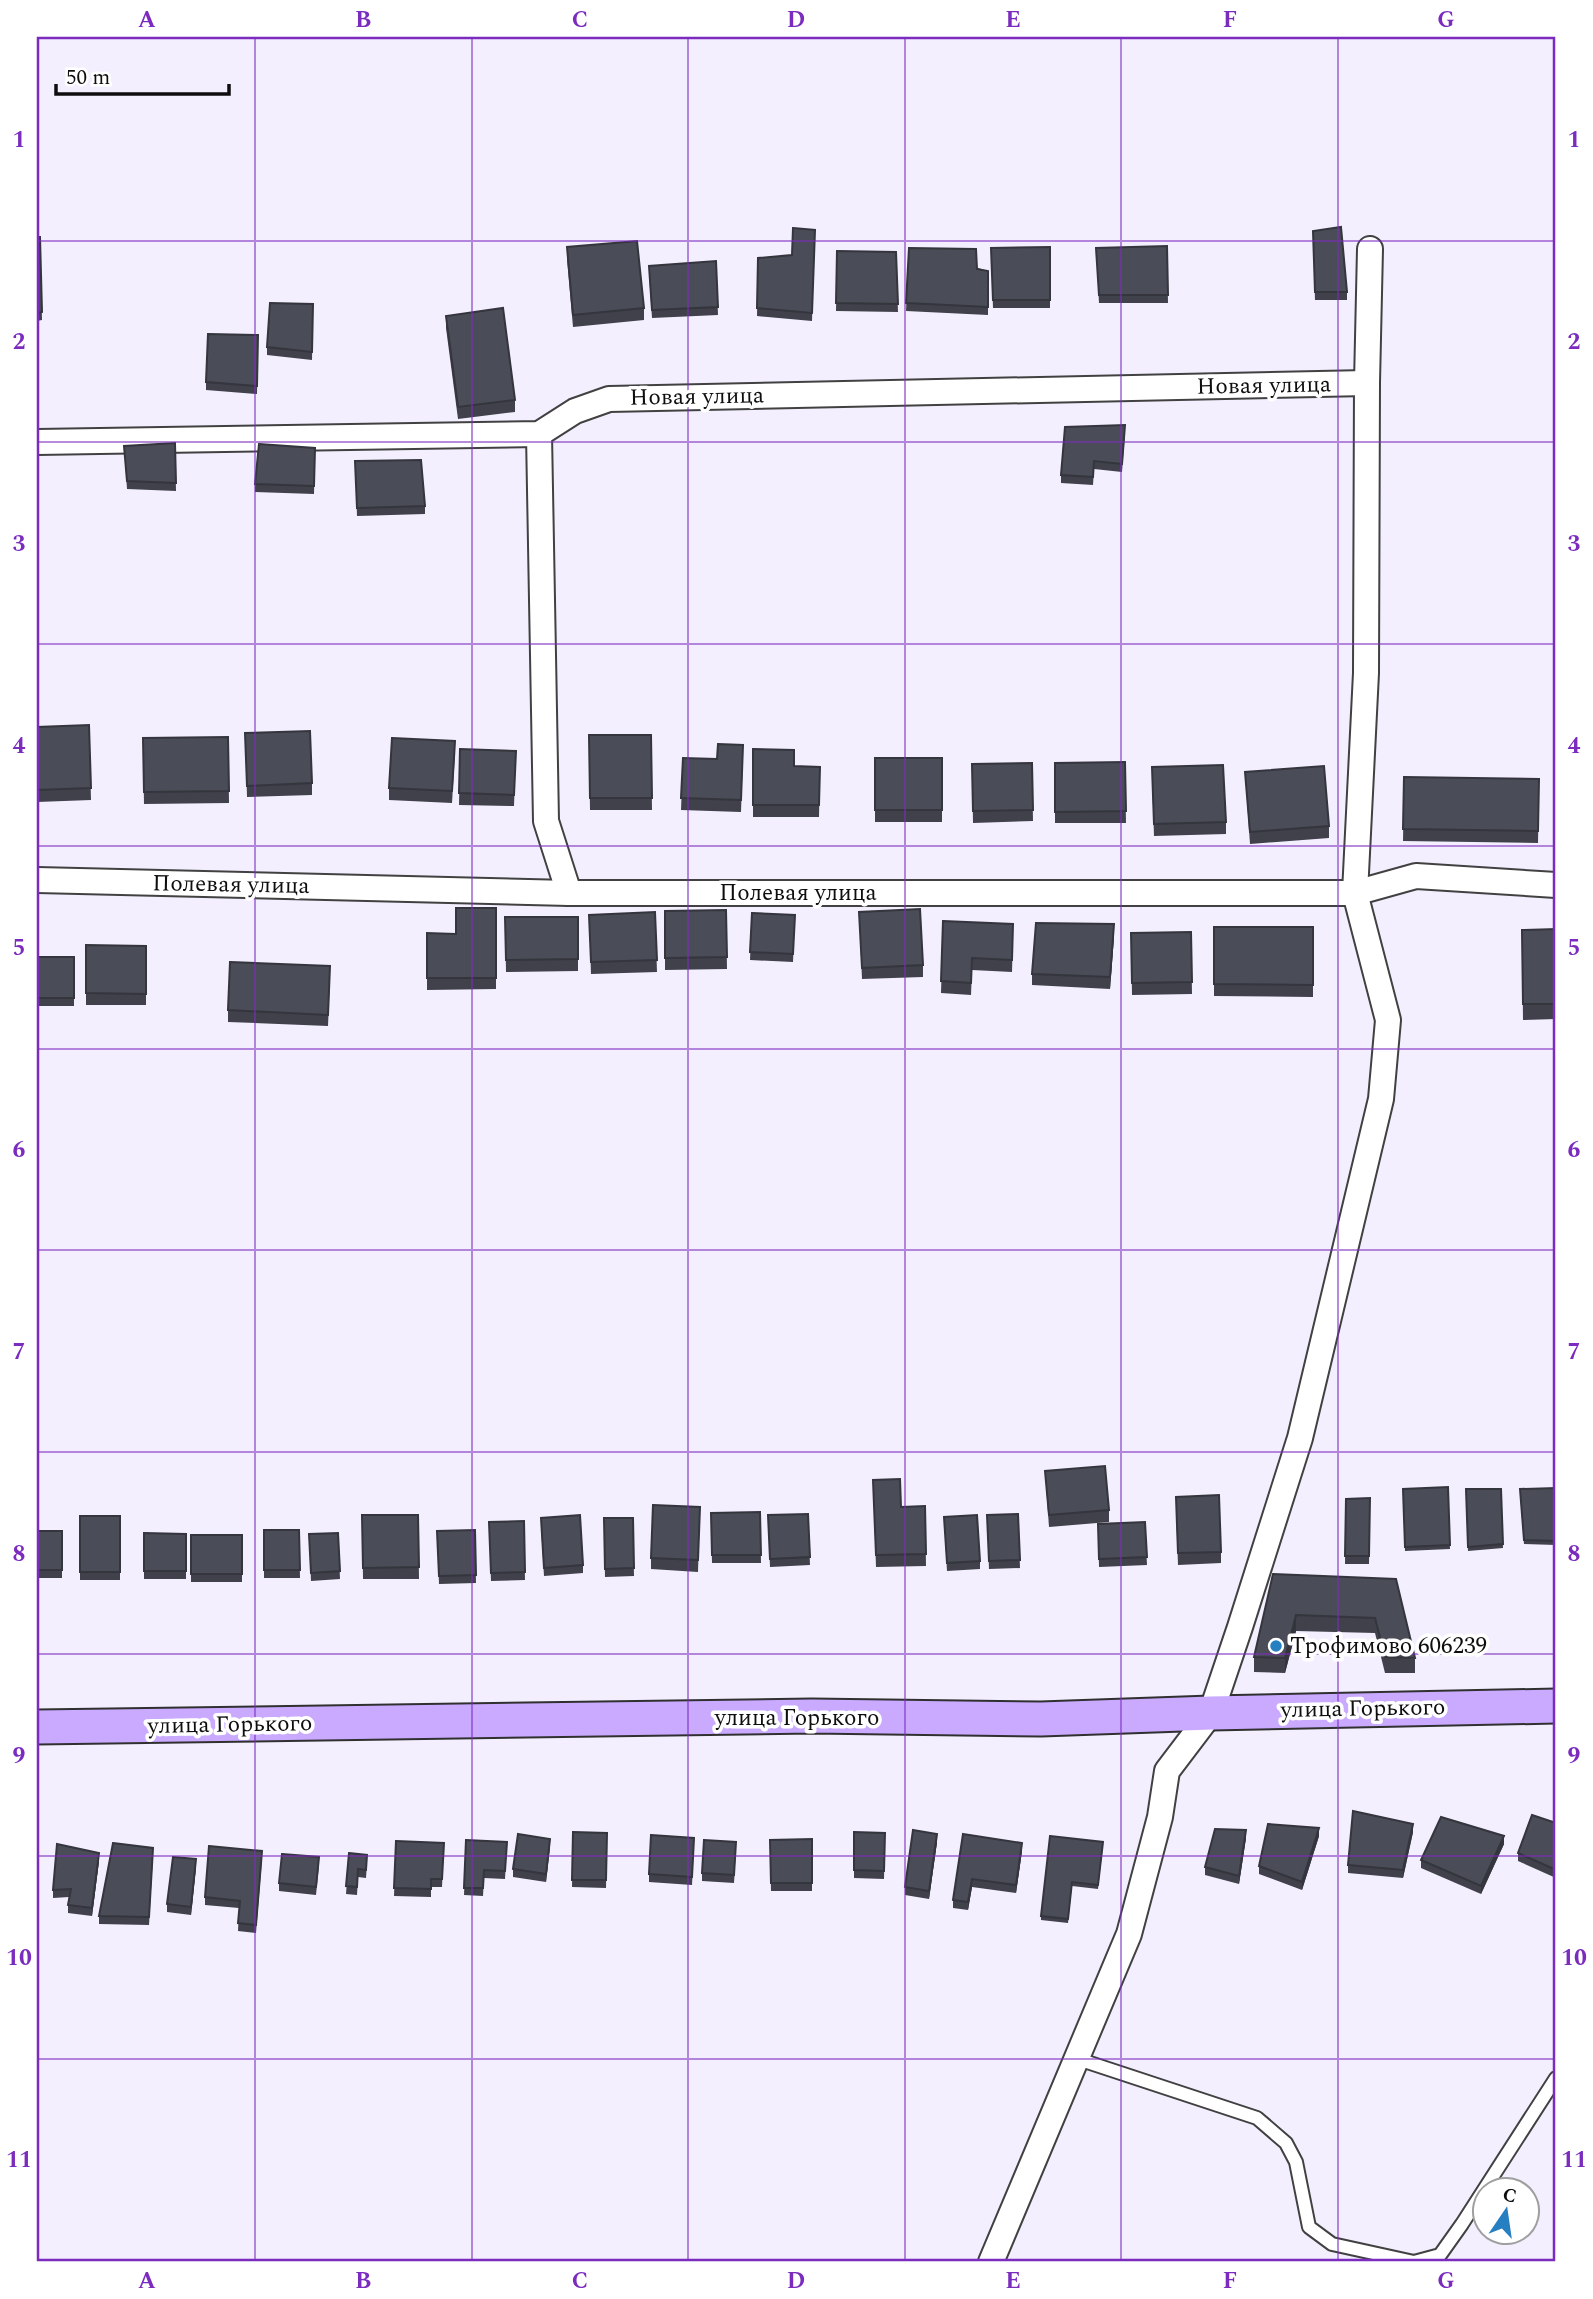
<svg xmlns="http://www.w3.org/2000/svg" width="1593" height="2299" viewBox="0 0 1593 2299" font-family="Spectral,serif">
	<style>
		.lines { fill: none; stroke-linecap: round; stroke-linejoin: round }
		.lane-casing { stroke: #414141; stroke-width: 16 }
		.street-casing { stroke: #414141; stroke-width: 28 }
		.secondary-casing { stroke: #303030; stroke-width: 37 }
		.lane { stroke: #fff; stroke-width: 12 }
		.street { stroke: #fff; stroke-width: 24 }
		.secondary { stroke: #c9aaff; stroke-width: 33 }
		.wall { fill: #40414b }
		.shaded-wall { fill: #34353d }
		.building { fill: #4a4c57; stroke: #34353d; stroke-width: 2 }
		.grid { fill: none; stroke: #7b2cbf; stroke-width: 2; stroke-opacity: 0.55 }
		.poi-dot { fill: #257fc0; stroke: #fff; stroke-width: 2.5 }
		.labels { text-anchor: middle; dominant-baseline: central; stroke-width: 7; stroke-linejoin: round; paint-order: stroke }
		.street-label { font-size: 23px; fill: #0e0e0e; stroke: #fff }
		.poi-label { font-size: 23px; fill: #0e0e0e; stroke: #fff; text-anchor: start }
		.neatline { fill: none; stroke: #7b2cbf; stroke-width: 2.5 }
		.grid-label { font-size: 23px; text-anchor: middle; font-weight: bold; fill: #7b2cbf }
	</style>
	<rect width="100%" height="100%" fill="#f4efff"/>
	<g class="lines">
		<g class="lane-casing">
			<polyline id="lane" points="1078,2059 1257,2118 1286,2143 1296,2162 1309,2227 1332,2244 1414,2262 1440,2255 1462,2224 1556,2078"/>
		</g>
		<g class="street-casing">
			<g id="street">
				<polyline points="539,434 546,821 569,893"/>
				<polyline points="37,442 539,434 575,411 609,399 1367,383"/>
				<polyline points="37,880 569,893 1355,893 1416,876 1556,885"/>
				<polyline points="991,2262 1129,1934 1160,1817 1167,1771 1211,1713 1240,1627 1300,1438 1381,1099 1388,1020 1355,893 1366,673 1367,383 1370,249"/>
			</g>
		</g>
		<g class="secondary-casing">
			<polyline id="secondary" points="37,1727 812,1716 1041,1719 1211,1713 1556,1706"/>
		</g>
		<use href="#lane" class="lane"/>
		<use href="#street" class="street"/>
		<use href="#secondary" class="secondary"/>
	</g>
	<g class="wall">
		<polygon points="815,230 812,321 757,316 758,258 792,255"/>
		<polygon points="1313,231 1347,292 1347,300 1315,300"/>
		<polygon points="37,237 40,237 42,320 37,321"/>
		<polygon points="1167,246 1168,303 1099,303 1096,248"/>
		<polygon points="567,247 644,308 644,320 573,327 567,259"/>
		<polygon points="1050,247 1050,308 993,308 991,248"/>
		<polygon points="909,248 988,271 988,315 906,311"/>
		<polygon points="837,251 896,252 898,312 836,311"/>
		<polygon points="716,261 718,315 652,318 649,274"/>
		<polygon points="313,304 312,360 267,355 267,347"/>
		<polygon points="446,316 515,400 515,412 458,419 446,328"/>
		<polygon points="258,335 257,394 206,390 206,382"/>
		<polygon points="1125,433 1122,472 1094,469 1093,485 1061,483 1061,475"/>
		<polygon points="175,443 176,491 127,489 124,446"/>
		<polygon points="315,448 314,494 255,492 255,484"/>
		<polygon points="355,461 425,506 425,514 357,516"/>
		<polygon points="89,725 91,800 37,802 37,727"/>
		<polygon points="245,733 312,783 312,795 247,797"/>
		<polygon points="589,735 651,735 652,810 590,810"/>
		<polygon points="228,737 229,803 144,804 143,738"/>
		<polygon points="460,749 516,751 514,806 459,805"/>
		<polygon points="753,749 794,766 820,767 819,817 753,817"/>
		<polygon points="455,753 452,803 389,800 389,788"/>
		<polygon points="743,757 741,812 681,810 683,758 717,759"/>
		<rect x="875" y="758" width="67" height="64"/>
		<polygon points="1125,762 1126,823 1055,823 1055,763"/>
		<polygon points="1032,763 1033,821 973,823 972,764"/>
		<polygon points="1245,772 1329,826 1329,838 1250,844"/>
		<polygon points="1404,777 1539,779 1538,843 1403,841"/>
		<polygon points="1152,779 1226,822 1226,834 1154,836"/>
		<polygon points="496,908 496,989 427,990 427,933 456,934"/>
		<polygon points="726,910 727,969 665,970 665,911"/>
		<polygon points="655,912 657,972 591,974 589,915"/>
		<polygon points="859,912 923,965 923,977 862,979"/>
		<polygon points="752,913 795,915 793,962 750,960"/>
		<polygon points="505,917 578,917 578,971 506,972"/>
		<polygon points="943,921 1013,936 1012,972 972,970 971,995 941,993"/>
		<polygon points="1214,927 1313,927 1313,997 1214,996"/>
		<polygon points="1556,929 1556,1019 1523,1020 1522,930"/>
		<polygon points="1191,932 1192,994 1132,995 1131,933"/>
		<polygon points="1114,936 1110,989 1032,985 1032,974"/>
		<polygon points="86,945 146,946 146,1005 86,1005"/>
		<rect x="37" y="957" width="37" height="49"/>
		<polygon points="330,978 328,1026 228,1022 228,1010"/>
		<polygon points="1045,1471 1109,1510 1109,1522 1049,1527"/>
		<polygon points="873,1480 901,1507 925,1506 926,1566 876,1567"/>
		<polygon points="1448,1487 1450,1549 1405,1551 1403,1489"/>
		<polygon points="1556,1488 1556,1545 1524,1544 1520,1493"/>
		<polygon points="1466,1489 1501,1489 1503,1548 1468,1551"/>
		<polygon points="1370,1498 1369,1564 1345,1564 1346,1499"/>
		<polygon points="700,1507 698,1572 651,1569 651,1558"/>
		<polygon points="1176,1509 1221,1552 1221,1563 1178,1565"/>
		<polygon points="760,1512 761,1563 712,1563 711,1513"/>
		<polygon points="808,1514 810,1565 770,1567 768,1515"/>
		<polygon points="1018,1514 1020,1568 989,1569 987,1515"/>
		<polygon points="362,1515 418,1515 419,1579 363,1579"/>
		<rect x="80" y="1516" width="40" height="64"/>
		<polygon points="944,1517 980,1561 980,1569 947,1571"/>
		<polygon points="604,1518 633,1518 634,1576 605,1577"/>
		<polygon points="524,1521 525,1580 491,1581 489,1522"/>
		<polygon points="1145,1522 1147,1565 1099,1567 1098,1524"/>
		<polygon points="541,1526 583,1565 583,1573 544,1576"/>
		<polygon points="264,1530 299,1530 300,1578 264,1578"/>
		<polygon points="475,1530 476,1583 439,1584 437,1531"/>
		<rect x="37" y="1531" width="25" height="47"/>
		<polygon points="144,1533 186,1534 186,1579 144,1579"/>
		<polygon points="338,1533 340,1579 311,1581 309,1534"/>
		<rect x="191" y="1535" width="51" height="47"/>
		<polygon points="1273,1574 1396,1579 1415,1658 1415,1673 1385,1673 1375,1633 1296,1631 1285,1673 1254,1672 1254,1657"/>
		<polygon points="1556,1823 1556,1878 1518,1861 1518,1853"/>
		<polygon points="573,1832 607,1833 606,1888 572,1887"/>
		<polygon points="854,1832 885,1833 884,1879 854,1878"/>
		<polygon points="1413,1832 1403,1878 1348,1873 1348,1865"/>
		<polygon points="963,1834 1022,1851 1016,1893 972,1887 968,1910 953,1908 953,1900"/>
		<polygon points="1319,1836 1302,1890 1259,1874 1259,1866"/>
		<polygon points="1246,1838 1239,1884 1205,1875 1205,1867"/>
		<polygon points="812,1839 812,1891 771,1891 770,1840"/>
		<polygon points="466,1840 507,1842 505,1879 484,1878 483,1896 464,1895"/>
		<polygon points="396,1841 444,1843 442,1887 431,1887 431,1897 394,1896"/>
		<polygon points="937,1842 929,1899 905,1895 905,1887"/>
		<polygon points="1504,1844 1481,1894 1421,1868 1421,1860"/>
		<polygon points="550,1846 546,1882 513,1877 513,1869"/>
		<polygon points="694,1846 692,1885 649,1882 649,1874"/>
		<polygon points="1103,1846 1098,1889 1072,1886 1068,1923 1041,1920 1041,1916"/>
		<polygon points="736,1850 734,1883 702,1881 702,1873"/>
		<polygon points="349,1853 367,1863 366,1878 358,1877 357,1895 346,1894"/>
		<polygon points="153,1856 149,1925 99,1924 99,1916"/>
		<polygon points="262,1859 256,1933 238,1931 239,1908 205,1905 205,1897"/>
		<polygon points="99,1861 92,1916 68,1913 68,1905 69,1897 53,1898 53,1890"/>
		<polygon points="319,1865 316,1895 279,1891 279,1883"/>
		<polygon points="196,1867 191,1915 167,1912 167,1904"/>
	</g>
	<g class="shaded-wall">
		<polygon points="1114,924 1114,936 1110,989 1110,977"/>
		<polygon points="1296,1615 1296,1631 1285,1673 1285,1658"/>
		<polygon points="1413,1824 1413,1832 1403,1878 1403,1870"/>
		<polygon points="1319,1828 1319,1836 1302,1890 1302,1882"/>
		<polygon points="1246,1830 1246,1838 1239,1884 1239,1876"/>
		<polygon points="937,1834 937,1842 929,1899 929,1891"/>
		<polygon points="1504,1836 1504,1844 1481,1894 1481,1886"/>
		<polygon points="550,1839 550,1846 546,1882 546,1874"/>
		<polygon points="1022,1843 1022,1851 1016,1893 1016,1885"/>
		<polygon points="99,1853 99,1861 92,1916 92,1908"/>
		<polygon points="196,1859 196,1867 191,1915 191,1907"/>
		<polygon points="972,1879 972,1887 968,1910 968,1902"/>
	</g>
	<g class="building">
		<polygon points="1341,227 1347,292 1315,292 1313,231"/>
		<polygon points="793,228 815,230 812,313 757,308 758,258 792,255"/>
		<polygon points="37,237 40,237 42,312 37,313"/>
		<polygon points="637,241 644,308 573,315 567,247"/>
		<polygon points="1167,246 1168,295 1099,295 1096,248"/>
		<polygon points="1050,247 1050,300 993,300 991,248"/>
		<polygon points="909,248 976,249 977,269 988,271 988,307 906,303"/>
		<polygon points="837,251 896,252 898,304 836,303"/>
		<polygon points="716,261 718,307 652,310 649,266"/>
		<polygon points="270,303 313,304 312,352 267,347"/>
		<polygon points="503,308 515,400 458,407 446,316"/>
		<polygon points="208,334 258,335 257,386 206,382"/>
		<polygon points="1125,425 1122,464 1094,461 1093,477 1061,475 1065,427"/>
		<polygon points="175,443 176,483 127,481 124,446"/>
		<polygon points="259,444 315,448 314,486 255,484"/>
		<polygon points="421,460 425,506 357,508 355,461"/>
		<polygon points="89,725 91,788 37,790 37,727"/>
		<polygon points="310,731 312,783 247,786 245,733"/>
		<polygon points="589,735 651,735 652,798 590,798"/>
		<polygon points="228,737 229,791 144,792 143,738"/>
		<polygon points="392,738 455,741 452,791 389,788"/>
		<polygon points="718,744 743,745 741,800 681,798 683,758 717,759"/>
		<polygon points="460,749 516,751 514,795 459,793"/>
		<polygon points="753,749 794,750 794,766 820,767 819,805 753,805"/>
		<rect x="875" y="758" width="67" height="52"/>
		<polygon points="1125,762 1126,811 1055,812 1055,763"/>
		<polygon points="1032,763 1033,810 973,811 972,764"/>
		<polygon points="1223,765 1226,822 1154,824 1152,767"/>
		<polygon points="1324,766 1329,826 1250,832 1245,772"/>
		<polygon points="1404,777 1539,779 1538,831 1403,829"/>
		<polygon points="456,908 496,908 496,978 427,978 427,933 456,934"/>
		<polygon points="920,909 923,965 862,968 859,912"/>
		<polygon points="726,910 727,957 665,958 665,911"/>
		<polygon points="655,912 657,960 591,962 589,915"/>
		<polygon points="752,913 795,915 793,954 750,952"/>
		<polygon points="505,917 578,917 578,959 506,960"/>
		<polygon points="943,921 1013,924 1012,960 972,958 971,983 941,981"/>
		<polygon points="1036,923 1114,924 1110,977 1032,974"/>
		<polygon points="1214,927 1313,927 1313,985 1214,984"/>
		<polygon points="1556,929 1556,1004 1523,1004 1522,930"/>
		<polygon points="1191,932 1192,982 1132,983 1131,933"/>
		<polygon points="86,945 146,946 146,994 86,993"/>
		<rect x="37" y="957" width="37" height="41"/>
		<polygon points="230,962 330,966 328,1015 228,1010"/>
		<polygon points="1105,1466 1109,1510 1049,1515 1045,1471"/>
		<polygon points="900,1479 901,1507 925,1506 926,1554 876,1555 873,1480"/>
		<polygon points="1448,1487 1450,1545 1405,1547 1403,1489"/>
		<polygon points="1556,1488 1556,1541 1524,1540 1520,1489"/>
		<polygon points="1466,1489 1501,1489 1503,1544 1468,1547"/>
		<polygon points="1219,1495 1221,1552 1178,1553 1176,1497"/>
		<polygon points="1370,1498 1369,1556 1345,1556 1346,1499"/>
		<polygon points="653,1505 700,1507 698,1560 651,1558"/>
		<polygon points="760,1512 761,1555 712,1555 711,1513"/>
		<polygon points="808,1514 810,1557 770,1559 768,1515"/>
		<polygon points="1018,1514 1020,1560 989,1561 987,1515"/>
		<polygon points="362,1515 418,1515 419,1567 363,1568"/>
		<polygon points="580,1515 583,1565 544,1568 541,1518"/>
		<polygon points="977,1515 980,1561 947,1563 944,1517"/>
		<rect x="80" y="1516" width="40" height="56"/>
		<polygon points="604,1518 633,1518 634,1568 605,1569"/>
		<polygon points="524,1521 525,1572 491,1573 489,1522"/>
		<polygon points="1145,1522 1147,1557 1099,1559 1098,1524"/>
		<polygon points="264,1530 299,1530 300,1570 264,1570"/>
		<polygon points="475,1530 476,1575 439,1576 437,1531"/>
		<rect x="37" y="1531" width="25" height="39"/>
		<polygon points="144,1533 186,1534 186,1571 144,1571"/>
		<polygon points="338,1533 340,1571 311,1573 309,1534"/>
		<rect x="191" y="1535" width="51" height="39"/>
		<polygon points="1273,1574 1396,1579 1415,1658 1385,1657 1375,1618 1296,1615 1285,1658 1254,1657"/>
		<polygon points="1353,1811 1413,1824 1403,1870 1348,1865"/>
		<polygon points="1532,1815 1556,1823 1556,1870 1518,1853"/>
		<polygon points="1441,1817 1504,1836 1481,1886 1421,1860"/>
		<polygon points="1268,1824 1319,1828 1302,1882 1259,1866"/>
		<polygon points="1215,1829 1246,1830 1239,1876 1205,1867"/>
		<polygon points="913,1830 937,1834 929,1891 905,1887"/>
		<polygon points="573,1832 607,1833 606,1880 572,1880"/>
		<polygon points="854,1832 885,1833 884,1871 854,1870"/>
		<polygon points="518,1834 550,1839 546,1874 513,1869"/>
		<polygon points="963,1834 1022,1843 1016,1885 972,1879 968,1902 953,1900"/>
		<polygon points="651,1835 694,1838 692,1877 649,1874"/>
		<polygon points="1050,1836 1103,1842 1098,1885 1072,1882 1068,1919 1041,1916"/>
		<polygon points="812,1839 812,1883 771,1883 770,1840"/>
		<polygon points="466,1840 507,1842 505,1871 484,1870 483,1888 464,1888"/>
		<polygon points="704,1840 736,1842 734,1875 702,1873"/>
		<polygon points="396,1841 444,1843 442,1879 431,1879 431,1889 394,1888"/>
		<polygon points="113,1843 153,1848 149,1917 99,1916"/>
		<polygon points="57,1844 99,1853 92,1908 68,1905 71,1889 53,1890"/>
		<polygon points="209,1846 262,1851 256,1925 238,1923 240,1901 205,1897"/>
		<polygon points="349,1853 367,1855 366,1870 358,1869 357,1887 346,1886"/>
		<polygon points="282,1854 319,1857 316,1887 279,1883"/>
		<polygon points="173,1857 196,1859 191,1907 167,1904"/>
	</g>
	<path class="grid" d="M255,37V2262M472,37V2262M688,37V2262M905,37V2262M1121,37V2262M1338,37V2262M37,241H1556M37,442H1556M37,644H1556M37,846H1556M37,1049H1556M37,1250H1556M37,1452H1556M37,1654H1556M37,1856H1556M37,2059H1556"/>
	<circle class="poi-dot" cx="1276" cy="1646" r="7"/>
	<g class="labels">
		<g class="street-label">
			<text transform="translate(1264 386) rotate(-1)">Новая улица</text>
			<text transform="translate(697 397) rotate(-1)">Новая улица</text>
			<text transform="translate(231 885) rotate(1)">Полевая улица</text>
			<text x="798" y="893">Полевая улица</text>
			<text transform="translate(1363 1709) rotate(-1)">улица Горького</text>
			<text x="797" y="1718">улица Горького</text>
			<text transform="translate(230 1725) rotate(-1)">улица Горького</text>
		</g>
		<g class="poi-label">
			<text x="1290" y="1646">Трофимово 606239</text>
		</g>
	</g>
	<rect width="1593" height="2299" fill="none" stroke="#ffffff" stroke-width="77"/>
	<g transform="translate(1506 2211) rotate(13)"><circle r="33" fill="#ffffff" stroke="#9f9f9f" stroke-width="2"/>
	<path d="M0-5L12 26L0 18L-12 26Z" fill="#257fc0"/>
	<text y="-10" font-size="19" font-weight="bold" text-anchor="middle" fill="#0e0e0e">С</text>
	</g>
	<path d="M56 84v10h173v-10" fill="none" stroke="#0e0e0e" stroke-width="3.5"/>
	<text x="66" y="84" font-size="21" fill="#0e0e0e" stroke="#ffffff" stroke-width="5" paint-order="stroke">50 m</text>
	<rect x="38" y="38" width="1516" height="2222" class="neatline"/>
	<g class="grid-label">
		<text x="147" y="27">A</text>
		<text x="363" y="27">B</text>
		<text x="580" y="27">C</text>
		<text x="796" y="27">D</text>
		<text x="1013" y="27">E</text>
		<text x="1230" y="27">F</text>
		<text x="1446" y="27">G</text>
		<text x="19" y="147">1</text>
		<text x="1574" y="147">1</text>
		<text x="19" y="349">2</text>
		<text x="1574" y="349">2</text>
		<text x="19" y="551">3</text>
		<text x="1574" y="551">3</text>
		<text x="19" y="753">4</text>
		<text x="1574" y="753">4</text>
		<text x="19" y="955">5</text>
		<text x="1574" y="955">5</text>
		<text x="19" y="1157">6</text>
		<text x="1574" y="1157">6</text>
		<text x="19" y="1359">7</text>
		<text x="1574" y="1359">7</text>
		<text x="19" y="1561">8</text>
		<text x="1574" y="1561">8</text>
		<text x="19" y="1763">9</text>
		<text x="1574" y="1763">9</text>
		<text x="19" y="1965">10</text>
		<text x="1574" y="1965">10</text>
		<text x="19" y="2167">11</text>
		<text x="1574" y="2167">11</text>
		<text x="147" y="2288">A</text>
		<text x="363" y="2288">B</text>
		<text x="580" y="2288">C</text>
		<text x="796" y="2288">D</text>
		<text x="1013" y="2288">E</text>
		<text x="1230" y="2288">F</text>
		<text x="1446" y="2288">G</text>
	</g>
</svg>
